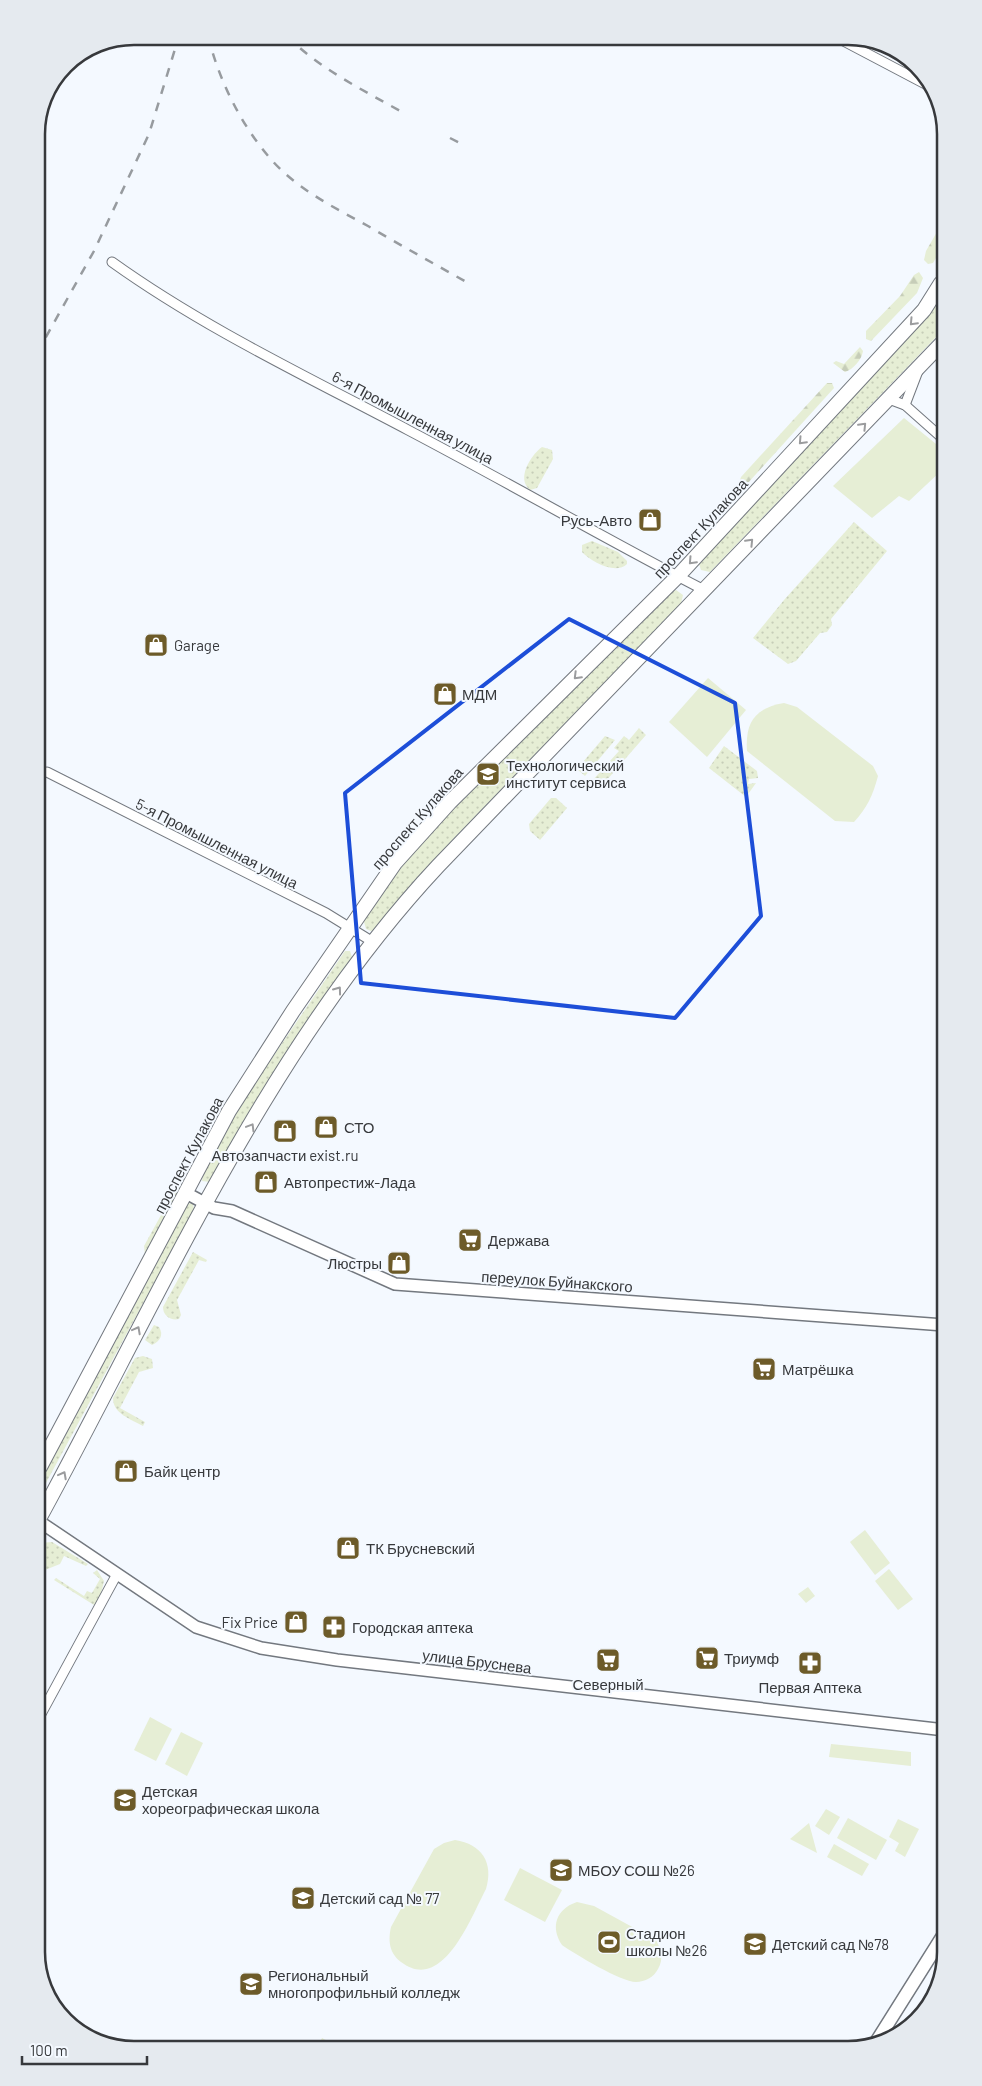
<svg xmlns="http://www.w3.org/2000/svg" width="982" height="2086" viewBox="0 0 982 2086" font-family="Barlow,sans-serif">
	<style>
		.grass { fill: url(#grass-dots) }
		.forest { fill: url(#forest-firs) }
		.park { fill: #e6eed5 }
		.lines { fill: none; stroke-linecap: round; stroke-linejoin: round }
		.minor-casing { stroke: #73787f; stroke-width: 11 }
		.tertiary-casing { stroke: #73787f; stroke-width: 14 }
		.secondary-casing { stroke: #73787f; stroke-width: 15 }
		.primary-casing { stroke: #73787f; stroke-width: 16 }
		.minor { stroke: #fff; stroke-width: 9 }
		.tertiary { stroke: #fff; stroke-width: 11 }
		.secondary { stroke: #fff; stroke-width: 12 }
		.primary { stroke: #fff; stroke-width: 14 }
		.rail { stroke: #979b9f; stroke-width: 2.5; stroke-dasharray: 9 9; stroke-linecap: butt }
		.oneway { stroke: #9b9c9e }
		.marked { fill: none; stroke: #1d4ed8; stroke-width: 4; stroke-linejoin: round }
		.labels { text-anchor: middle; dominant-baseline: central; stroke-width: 4; stroke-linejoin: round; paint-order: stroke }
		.street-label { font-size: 15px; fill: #37393c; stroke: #f4f9ff }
		.poi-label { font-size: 15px; fill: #37393c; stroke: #f4f9ff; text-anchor: start }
		.rim { fill: none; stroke: #37393c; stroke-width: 2.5 }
	</style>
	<defs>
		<pattern id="grass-dots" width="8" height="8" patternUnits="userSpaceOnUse" patternTransform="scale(1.25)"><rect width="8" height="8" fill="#e6eed5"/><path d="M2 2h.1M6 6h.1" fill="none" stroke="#c6cdb8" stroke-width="1.8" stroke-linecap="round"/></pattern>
		<pattern id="forest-firs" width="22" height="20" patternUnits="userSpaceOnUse" patternTransform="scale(1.25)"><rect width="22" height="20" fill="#e6eed5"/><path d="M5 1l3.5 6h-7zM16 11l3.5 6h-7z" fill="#c6cdb8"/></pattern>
	</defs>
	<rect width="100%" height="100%" fill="#f4f9ff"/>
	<g class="grass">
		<polygon points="941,295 941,332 710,572 701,570 699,564 700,561 927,317"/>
		<path d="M542,447L552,450L553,459L537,488L530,490C516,479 530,456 542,447Z"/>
		<polygon points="854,522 887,551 831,619 832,625 827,632 820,633 796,661 788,664 753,638 784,600"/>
		<path d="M592,541L618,552L627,561V564C616,575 591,562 582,552V545Z"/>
		<polygon points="676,590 683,595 681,604 454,838 376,929 371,931 366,929 364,922 366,918 405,862 435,828 669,593"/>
		<polygon points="639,728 646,735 599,789 591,782 619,751 614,748 624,736 629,740"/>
		<polygon points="605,736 615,740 585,776 577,769"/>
		<polygon points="724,746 757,771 758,778 749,779 748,784 756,783 746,797 709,768"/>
		<polygon points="551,798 556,798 567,808 540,840 530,831 529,824"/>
		<path d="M345,951H350L352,957C301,1030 254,1105 210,1182L202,1181L203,1174L242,1102Z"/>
		<polygon points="182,1184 186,1185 145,1255 144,1246 177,1186"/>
		<polygon points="188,1203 193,1204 194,1209 40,1494 40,1472"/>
		<path d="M193,1252L207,1260L206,1262L199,1260L177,1300L181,1315L179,1319C171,1321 163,1316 163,1307Z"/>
		<path d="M154,1325L159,1327C164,1335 160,1341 152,1345L145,1340Z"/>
		<path d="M143,1356L152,1359L153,1368L139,1372L120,1408L145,1422L143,1426C131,1419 113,1414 113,1398L135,1358Z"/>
		<polygon points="52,1542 88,1564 86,1566 64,1556 60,1564 45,1570 40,1569 40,1543"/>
		<polygon points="97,1570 104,1581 100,1598 94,1605 54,1580 56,1578 84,1596 87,1591 92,1593 100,1579 93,1573"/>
	</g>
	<g class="forest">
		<polygon points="941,225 941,250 933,263 928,264 924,260 926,251"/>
		<polygon points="919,272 923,278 917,293 871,341 866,339 866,331 900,296 914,275"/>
		<path d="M860,347L863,351C862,359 853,370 845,372L833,363L836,361L844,364Z"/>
		<polygon points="827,383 832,383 834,388 747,484 744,484 740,480 741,477"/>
	</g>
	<g class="park">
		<polygon points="904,418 941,448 942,470 909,501 899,496 872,518 833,486"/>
		<polygon points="708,678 746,710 707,757 669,722"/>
		<path d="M784,703L797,707L873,766L878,776C873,795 867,808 854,822L835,821L747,751C745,722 755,708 784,703Z"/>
		<polygon points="865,1530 890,1563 875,1575 850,1542"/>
		<polygon points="889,1569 913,1599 898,1610 875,1581"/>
		<polygon points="808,1587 815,1596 806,1603 798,1594"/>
		<polygon points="150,1717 172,1729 156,1761 134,1750"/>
		<polygon points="181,1732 203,1743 187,1776 165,1764"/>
		<polygon points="831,1744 911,1752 911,1766 829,1757"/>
		<polygon points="826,1809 840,1817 829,1835 815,1826"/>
		<polygon points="848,1818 887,1840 876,1860 837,1838"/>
		<polygon points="898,1819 919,1829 905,1857 895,1851 899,1843 889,1837"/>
		<polygon points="809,1823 817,1853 790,1839"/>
		<path d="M455,1840C482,1844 494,1863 486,1889C471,1917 443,1994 401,1962C389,1953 388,1940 391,1927L434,1849L444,1843Z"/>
		<polygon points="834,1844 869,1864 862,1876 827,1857"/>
		<polygon points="520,1868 562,1890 545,1922 504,1900"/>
		<path d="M577,1902L594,1906L656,1940C661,1949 664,1959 658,1969C654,1977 645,1982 636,1982C621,1982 575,1954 562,1945C550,1927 556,1909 577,1902Z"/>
		<polygon points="322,2038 341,2048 317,2048"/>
	</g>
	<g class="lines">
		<g class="minor-casing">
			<g id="minor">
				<polyline points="834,36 929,86"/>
				<path d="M112,262C204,328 308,377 408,430C507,482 604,538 704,590"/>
				<polyline points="889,399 905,405 941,437"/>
				<polyline points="905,405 918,371"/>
				<polyline points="47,772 326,913 373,942"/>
				<polyline points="41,1714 117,1574"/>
			</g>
		</g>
		<g class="tertiary-casing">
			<g id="tertiary">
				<polyline points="186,1193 214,1208 232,1211 395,1284 944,1325"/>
				<polyline points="40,1522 196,1627 261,1648 337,1660 945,1730"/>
			</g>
		</g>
		<g class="secondary-casing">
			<polyline id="secondary" points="875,2044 946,1931"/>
		</g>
		<g class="primary-casing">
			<g id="primary">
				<polyline points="40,1467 229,1111 293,1011 395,863 450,802 678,576 924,310 941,283"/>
				<path d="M40,1517C160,1297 265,1051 438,866L941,344"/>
			</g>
		</g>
		<use href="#minor" class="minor"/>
		<use href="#tertiary" class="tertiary"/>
		<use href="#secondary" class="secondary"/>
		<use href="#primary" class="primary"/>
		<g class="rail">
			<path d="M208,36C219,80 240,123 269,157C295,188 333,207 368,226C402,246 436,265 470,284"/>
			<path d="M287,36C320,69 361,89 402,112"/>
			<polyline points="450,138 464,145"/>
			<polyline points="37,353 94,251 149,134 179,36"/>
		</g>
	</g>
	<defs><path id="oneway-chevron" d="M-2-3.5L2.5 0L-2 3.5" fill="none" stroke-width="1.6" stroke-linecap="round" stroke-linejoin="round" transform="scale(1.25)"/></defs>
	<g class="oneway">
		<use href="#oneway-chevron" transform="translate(913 322) rotate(133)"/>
		<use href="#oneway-chevron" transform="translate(863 426) rotate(-46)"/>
		<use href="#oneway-chevron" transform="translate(802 441) rotate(133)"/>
		<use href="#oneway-chevron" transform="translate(750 542) rotate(-46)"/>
		<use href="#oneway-chevron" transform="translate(692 561) rotate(133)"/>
		<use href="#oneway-chevron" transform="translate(577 676) rotate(135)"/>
		<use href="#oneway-chevron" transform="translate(338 990) rotate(-54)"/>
		<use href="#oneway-chevron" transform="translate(251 1127) rotate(-59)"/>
		<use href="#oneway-chevron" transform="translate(137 1330) rotate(-62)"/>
		<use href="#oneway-chevron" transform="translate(63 1475) rotate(-62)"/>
	</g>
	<path class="marked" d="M569,619L735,703L761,916L675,1018L361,983L345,793Z"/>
	<defs>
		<g id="shop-square" transform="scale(1.25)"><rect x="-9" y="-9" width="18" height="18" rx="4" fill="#6d5b29" stroke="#f4f9ff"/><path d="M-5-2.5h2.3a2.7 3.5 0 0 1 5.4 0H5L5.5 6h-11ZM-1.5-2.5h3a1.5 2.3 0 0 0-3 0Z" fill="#fff"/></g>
		<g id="university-square" transform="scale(1.25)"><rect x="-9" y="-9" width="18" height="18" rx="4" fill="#6d5b29" stroke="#f4f9ff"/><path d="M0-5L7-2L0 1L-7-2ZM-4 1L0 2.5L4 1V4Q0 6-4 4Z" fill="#fff"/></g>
		<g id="supermarket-square" transform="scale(1.25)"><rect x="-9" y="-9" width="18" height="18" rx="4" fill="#6d5b29" stroke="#f4f9ff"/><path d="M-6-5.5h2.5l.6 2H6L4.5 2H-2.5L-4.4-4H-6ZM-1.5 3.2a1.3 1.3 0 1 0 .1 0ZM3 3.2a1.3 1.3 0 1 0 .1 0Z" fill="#fff"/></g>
		<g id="pharmacy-square" transform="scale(1.25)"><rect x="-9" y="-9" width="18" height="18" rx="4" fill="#6d5b29" stroke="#f4f9ff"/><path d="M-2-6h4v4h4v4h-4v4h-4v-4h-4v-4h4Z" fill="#fff"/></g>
		<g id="school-square" transform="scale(1.25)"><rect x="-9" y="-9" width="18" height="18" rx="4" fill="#6d5b29" stroke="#f4f9ff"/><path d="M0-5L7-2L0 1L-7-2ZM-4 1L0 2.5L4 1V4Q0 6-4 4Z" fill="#fff"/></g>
		<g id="stadium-square" transform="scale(1.25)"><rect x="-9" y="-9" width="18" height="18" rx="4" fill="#6d5b29" stroke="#f4f9ff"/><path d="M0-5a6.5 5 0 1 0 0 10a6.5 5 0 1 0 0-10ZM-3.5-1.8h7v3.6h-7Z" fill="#fff"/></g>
	</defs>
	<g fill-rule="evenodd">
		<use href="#shop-square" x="650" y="520"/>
		<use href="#shop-square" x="156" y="645"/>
		<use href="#shop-square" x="445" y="694"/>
		<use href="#university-square" x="488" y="774"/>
		<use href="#shop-square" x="326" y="1127"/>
		<use href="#shop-square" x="285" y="1131"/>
		<use href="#shop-square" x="266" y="1182"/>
		<use href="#supermarket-square" x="470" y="1240"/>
		<use href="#shop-square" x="399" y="1263"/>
		<use href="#supermarket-square" x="764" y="1369"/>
		<use href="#shop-square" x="126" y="1471"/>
		<use href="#shop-square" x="348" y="1548"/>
		<use href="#shop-square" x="296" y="1622"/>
		<use href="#pharmacy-square" x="334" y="1627"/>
		<use href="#supermarket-square" x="707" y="1658"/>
		<use href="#supermarket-square" x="608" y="1660"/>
		<use href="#pharmacy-square" x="810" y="1663"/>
		<use href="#school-square" x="125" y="1800"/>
		<use href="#school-square" x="561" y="1870"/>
		<use href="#school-square" x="303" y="1898"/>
		<use href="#stadium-square" x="609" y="1942"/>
		<use href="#school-square" x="755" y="1944"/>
		<use href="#university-square" x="251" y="1984"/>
	</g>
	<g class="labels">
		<g class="street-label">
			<text transform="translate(413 417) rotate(28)">6-я Промышленная улица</text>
			<text transform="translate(700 528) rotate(-47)">проспект Кулакова</text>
			<text transform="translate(417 818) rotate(-49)">проспект Кулакова</text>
			<text transform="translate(217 843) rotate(27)">5-я Промышленная улица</text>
			<text transform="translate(188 1155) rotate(-62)">проспект Кулакова</text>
			<text transform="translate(557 1281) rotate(4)">переулок Буйнакского</text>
			<text transform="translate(477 1661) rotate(7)">улица Бруснева</text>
		</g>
		<g class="poi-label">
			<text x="632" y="520" text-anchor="end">Русь-Авто</text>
			<text x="174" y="645">Garage</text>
			<text x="462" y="694">МДМ</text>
			<text x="506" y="765">Технологический<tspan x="506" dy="17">институт сервиса</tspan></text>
			<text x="344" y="1127">СТО</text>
			<text x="285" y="1155" text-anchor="middle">Автозапчасти exist.ru</text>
			<text x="284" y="1182">Автопрестиж-Лада</text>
			<text x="488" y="1240">Держава</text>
			<text x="382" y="1263" text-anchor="end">Люстры</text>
			<text x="782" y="1369">Матрёшка</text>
			<text x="144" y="1471">Байк центр</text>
			<text x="366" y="1548">ТК Брусневский</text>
			<text x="278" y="1622" text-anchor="end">Fix Price</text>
			<text x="352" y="1627">Городская аптека</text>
			<text x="724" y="1658">Триумф</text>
			<text x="608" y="1684" text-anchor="middle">Северный</text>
			<text x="810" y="1687" text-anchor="middle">Первая Аптека</text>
			<text x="142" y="1791">Детская<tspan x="142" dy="17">хореографическая школа</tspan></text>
			<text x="578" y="1870">МБОУ СОШ №26</text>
			<text x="320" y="1898">Детский сад № 77</text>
			<text x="626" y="1933">Стадион<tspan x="626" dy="17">школы №26</tspan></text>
			<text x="772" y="1944">Детский сад №78</text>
			<text x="268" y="1975">Региональный<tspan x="268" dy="17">многопрофильный колледж</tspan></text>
		</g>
	</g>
	<path d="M0 0H982V2086H0ZM134 45H848A89 89 0 0 1 937 134V1952A89 89 0 0 1 848 2041H134A89 89 0 0 1 45 1952V134A89 89 0 0 1 134 45Z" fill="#e5eaef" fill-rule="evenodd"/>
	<path class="rim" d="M134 45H848A89 89 0 0 1 937 134V1952A89 89 0 0 1 848 2041H134A89 89 0 0 1 45 1952V134A89 89 0 0 1 134 45Z"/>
	<path d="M22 2056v8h125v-8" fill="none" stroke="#37393c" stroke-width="2.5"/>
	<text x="30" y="2056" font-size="15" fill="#37393c" stroke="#f4f9ff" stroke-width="4" paint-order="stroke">100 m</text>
</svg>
